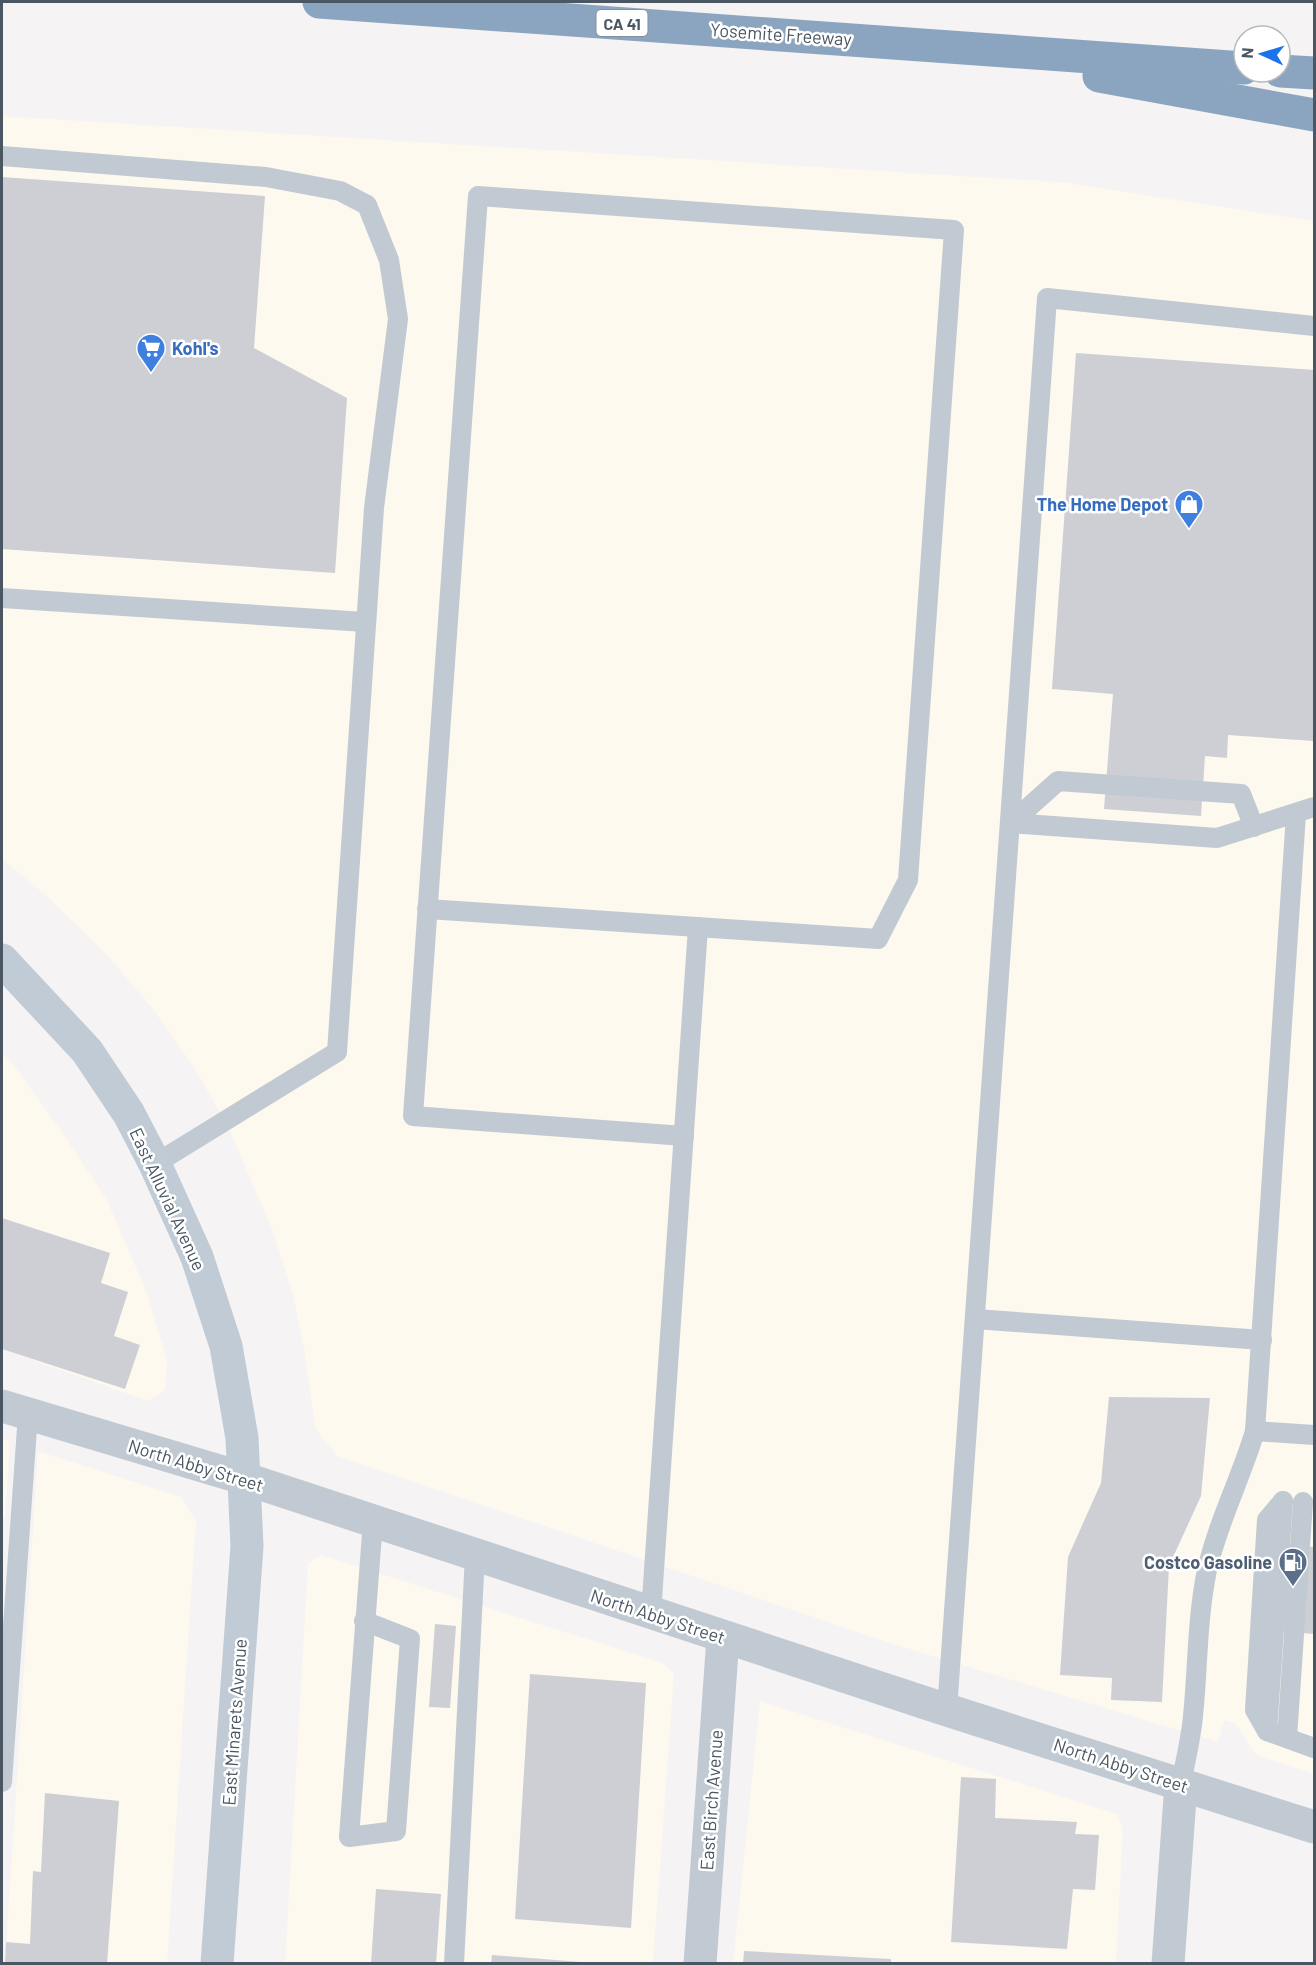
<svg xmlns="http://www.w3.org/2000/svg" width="1316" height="1965" viewBox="0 0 1316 1965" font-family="Barlow,sans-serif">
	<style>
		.commercial { fill: #fdf9ef }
		.building { fill: #cdcfd5 }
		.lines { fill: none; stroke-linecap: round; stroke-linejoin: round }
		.lane { stroke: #c1cad2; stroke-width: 20 }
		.street { stroke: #c1cad2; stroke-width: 33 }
		.secondary { stroke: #c1cbd6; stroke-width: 33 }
		.highway { stroke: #8ba5c1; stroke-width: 33 }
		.labels { text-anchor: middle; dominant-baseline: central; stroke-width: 5; stroke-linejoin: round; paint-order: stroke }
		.shield { fill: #fff; stroke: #808990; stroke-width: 1.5 }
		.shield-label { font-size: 16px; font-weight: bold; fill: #4a5661 }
		.street-label { font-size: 18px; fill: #4a5661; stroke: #fff }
		.shop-label { font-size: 18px; font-weight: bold; fill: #366cbe; stroke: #fff; text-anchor: start }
		.service-label { font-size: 18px; font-weight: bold; fill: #4e5e75; stroke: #fff; text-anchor: end }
	</style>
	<rect width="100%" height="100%" fill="#f5f3f3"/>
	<g class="commercial">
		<polygon points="2,116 1060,182 1314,221 1314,1774 1256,1755 1235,1723 1224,1720 1218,1742 896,1645 337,1456 315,1428 305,1354 293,1295 272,1229 228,1127 194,1067 152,1008 107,955 48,897 2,859"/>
		<polygon points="2,1053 14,1065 60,1129 107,1200 147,1293 167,1361 165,1390 148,1401 2,1349"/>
		<polygon points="2,1439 10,1441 5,1518 2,1518"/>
		<polygon points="38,1451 181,1497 196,1520 167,1963 5,1964"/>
		<polygon points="321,1555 663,1663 674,1674 653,1963 285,1964 308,1563"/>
		<polygon points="760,1701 1117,1814 1123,1828 1116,1963 733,1964"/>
	</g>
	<g class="building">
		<polygon points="2,177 265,196 254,348 347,398 335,573 2,549"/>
		<polygon points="1076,353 1314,370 1314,741 1228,735 1227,758 1205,756 1201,816 1104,809 1113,694 1052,689"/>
		<polygon points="2,1218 110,1253 101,1283 128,1292 114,1336 140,1345 125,1389 2,1349"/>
		<polygon points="1109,1397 1210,1398 1201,1496 1169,1566 1162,1702 1111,1700 1112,1678 1060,1675 1068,1557 1101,1483"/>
		<polygon points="1274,1543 1314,1547 1314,1634 1267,1630"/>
		<polygon points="435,1624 456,1626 450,1708 429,1707"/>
		<polygon points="530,1674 646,1683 631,1928 515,1919"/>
		<polygon points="961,1777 996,1779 995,1818 1077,1822 1075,1834 1099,1835 1095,1890 1073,1889 1067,1949 951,1942"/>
		<polygon points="45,1793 119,1801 107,1964 5,1964 6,1942 30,1944 33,1871 41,1872"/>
		<polygon points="376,1889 441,1894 436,1964 371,1964"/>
		<polygon points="744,1951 891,1959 891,1964 743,1964"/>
		<polygon points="492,1955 581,1962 581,1964 491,1964"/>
	</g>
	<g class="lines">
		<g class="lane">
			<polyline points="2,156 266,177 340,191 367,205 389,260 398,319 374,508 337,1052 155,1164"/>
			<polyline points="2,598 365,622"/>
			<polyline points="1011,823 1217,838 1314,807"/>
			<polyline points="1011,823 1058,781 1241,794 1254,827"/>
			<polyline points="427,909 878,939 908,880 954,230 478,196 413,1116 684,1136"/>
			<polyline points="975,1319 1262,1340"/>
			<polyline points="1255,1431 1314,1435"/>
			<polyline points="1283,1501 1267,1520 1255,1710 1267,1731 1314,1748"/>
			<polyline points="651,1614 698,927"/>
			<polyline points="364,1621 410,1639 396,1831 349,1837 373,1521"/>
			<polyline points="947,1710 1047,298 1314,326"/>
			<polyline points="1267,1731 1283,1501"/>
			<polyline points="1287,1738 1303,1502"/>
			<polyline points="2,1782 28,1414"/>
			<path d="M1181,1784C1185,1762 1191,1739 1193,1716C1198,1667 1197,1618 1207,1570C1218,1522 1241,1478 1255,1431L1296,814"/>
			<polyline points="454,1964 475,1555"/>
		</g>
		<g class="street">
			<polyline points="2,1406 246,1479 947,1710 1314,1827"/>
			<polyline points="700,1964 723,1637"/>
			<polyline points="1168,1964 1181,1784"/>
		</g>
		<polyline class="secondary" points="2,960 87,1051 129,1114 155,1164 197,1257 226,1346 242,1438 247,1546 217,1964"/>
		<g class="highway">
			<polyline points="319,2 1244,68"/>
			<polyline points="1280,71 1314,73"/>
			<polyline points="1099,76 1314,115"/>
		</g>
	</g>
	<defs>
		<g id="supermarket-pin" transform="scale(1.5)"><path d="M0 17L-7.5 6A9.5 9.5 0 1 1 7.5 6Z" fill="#3f7fe0" stroke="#fff"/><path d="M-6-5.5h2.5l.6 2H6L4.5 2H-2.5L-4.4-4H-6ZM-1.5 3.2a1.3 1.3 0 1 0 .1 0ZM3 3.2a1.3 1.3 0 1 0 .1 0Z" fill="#fff"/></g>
		<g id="shop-pin" transform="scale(1.5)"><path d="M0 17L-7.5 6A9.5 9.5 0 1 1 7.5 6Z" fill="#3f7fe0" stroke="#fff"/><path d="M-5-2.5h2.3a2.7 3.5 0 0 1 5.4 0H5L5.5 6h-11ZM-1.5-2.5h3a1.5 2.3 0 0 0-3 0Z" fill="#fff"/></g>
		<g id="fuel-pin" transform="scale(1.5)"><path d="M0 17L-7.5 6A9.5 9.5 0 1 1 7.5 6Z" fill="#5c6f8a" stroke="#fff"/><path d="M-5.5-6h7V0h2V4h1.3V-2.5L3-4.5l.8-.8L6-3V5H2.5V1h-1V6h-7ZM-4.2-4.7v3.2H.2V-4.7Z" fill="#fff"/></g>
	</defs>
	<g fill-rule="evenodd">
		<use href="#supermarket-pin" x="151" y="348"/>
		<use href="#shop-pin" x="1189" y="504"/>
		<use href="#fuel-pin" x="1293" y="1562"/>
	</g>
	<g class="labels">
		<rect class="shield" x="596.5" y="10" width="51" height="26" rx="4.5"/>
		<g class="shield-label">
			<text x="622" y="23">CA 41</text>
		</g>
		<g class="street-label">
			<text transform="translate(781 34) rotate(4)">Yosemite Freeway</text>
			<text transform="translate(168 1199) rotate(65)">East Alluvial Avenue</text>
			<text transform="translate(196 1465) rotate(17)">North Abby Street</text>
			<text transform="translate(658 1616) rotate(18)">North Abby Street</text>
			<text transform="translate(234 1722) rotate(-86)">East Minarets Avenue</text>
			<text transform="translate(1121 1765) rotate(18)">North Abby Street</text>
			<text transform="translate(711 1800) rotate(-86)">East Birch Avenue</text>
		</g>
		<g class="shop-label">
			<text x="172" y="348">Kohl's</text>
			<text x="1168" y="504" text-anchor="end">The Home Depot</text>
		</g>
		<g class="service-label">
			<text x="1272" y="1562">Costco Gasoline</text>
		</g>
	</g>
	<rect width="1316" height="1965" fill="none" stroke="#4a5661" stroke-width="6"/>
	<g transform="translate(1262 54) rotate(274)"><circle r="28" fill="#ffffff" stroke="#b7bbc0" stroke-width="1.5"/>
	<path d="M0-4.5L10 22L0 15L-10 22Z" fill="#1a73e8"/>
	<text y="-9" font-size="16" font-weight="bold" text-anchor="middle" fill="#4a5661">N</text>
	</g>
</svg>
